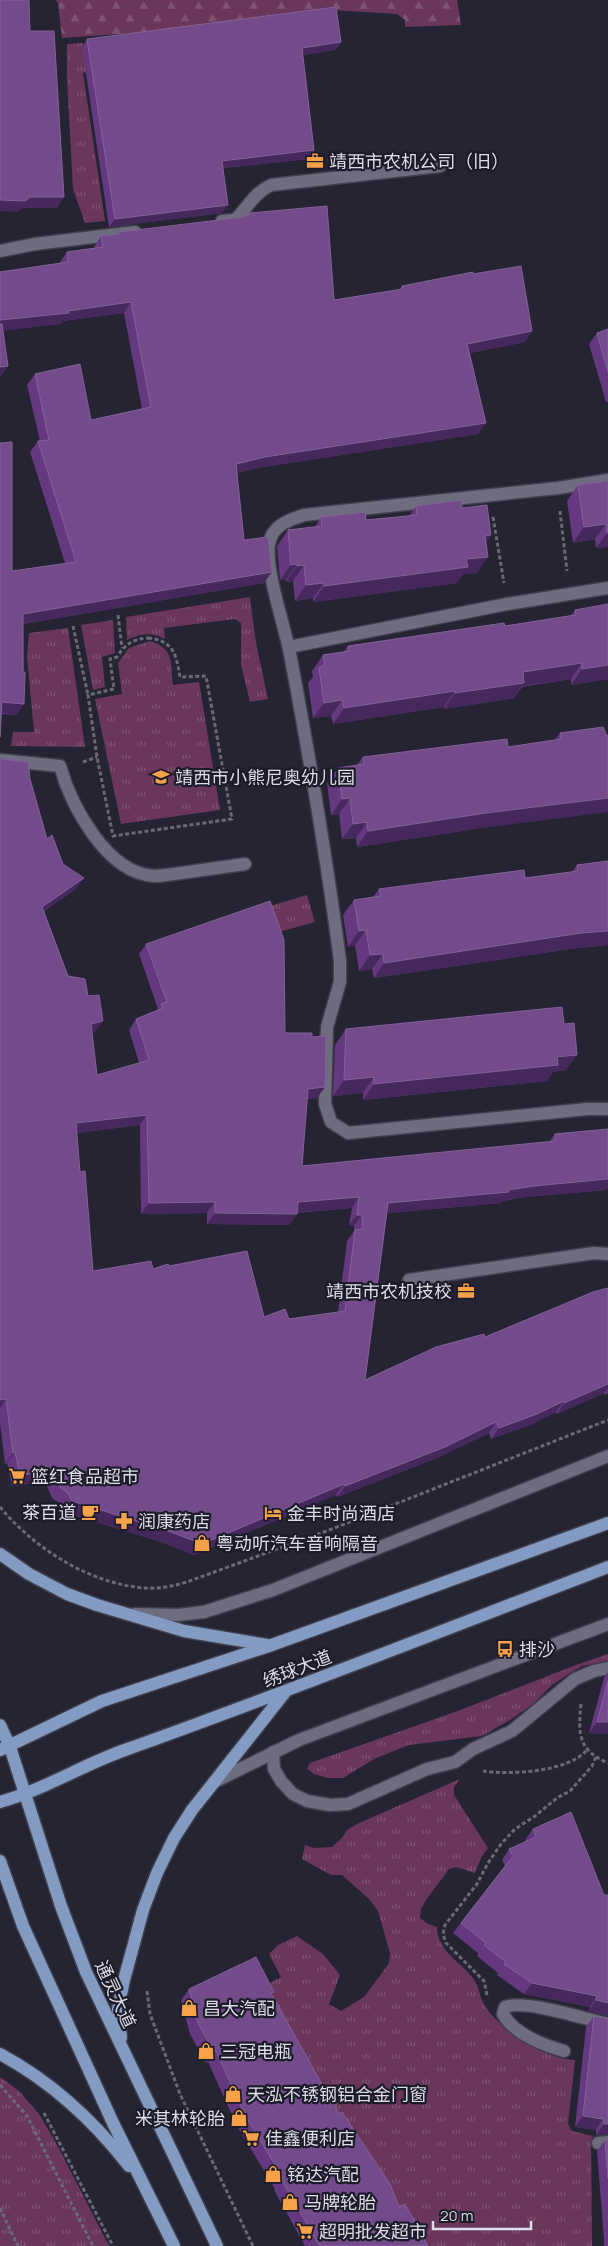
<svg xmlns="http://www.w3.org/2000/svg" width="608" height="2246" viewBox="0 0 608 2246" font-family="Manrope,'Noto Sans SC',sans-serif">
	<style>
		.grass { fill: url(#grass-tufts) }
		.forest { fill: url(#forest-firs) }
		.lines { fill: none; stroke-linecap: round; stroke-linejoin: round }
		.minor-casing { stroke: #403f4b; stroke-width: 15 }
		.major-casing { stroke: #403f4b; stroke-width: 15 }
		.path { stroke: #6a6a77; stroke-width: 3; stroke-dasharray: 4 2.5; stroke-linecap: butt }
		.minor { stroke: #6d6d7f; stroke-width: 12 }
		.major { stroke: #839bc2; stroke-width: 12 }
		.wall { fill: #66387f; fill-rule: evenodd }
		.shaded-wall { fill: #46295c }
		.building { fill: #734a8a; stroke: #836199; fill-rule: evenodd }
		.labels { text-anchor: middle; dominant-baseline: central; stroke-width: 4.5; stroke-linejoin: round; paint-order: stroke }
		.poi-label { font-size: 18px; fill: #dddde7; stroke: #1b1b29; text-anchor: start }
		.street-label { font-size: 18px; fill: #dddde7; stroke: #1b1b29 }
	</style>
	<defs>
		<pattern id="grass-tufts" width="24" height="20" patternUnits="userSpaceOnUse" patternTransform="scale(1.25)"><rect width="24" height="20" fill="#6a375a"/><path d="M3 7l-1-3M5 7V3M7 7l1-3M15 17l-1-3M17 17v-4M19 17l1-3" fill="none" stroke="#7f5472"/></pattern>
		<pattern id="forest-firs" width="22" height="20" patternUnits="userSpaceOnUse" patternTransform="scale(1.25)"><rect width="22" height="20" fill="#6a375a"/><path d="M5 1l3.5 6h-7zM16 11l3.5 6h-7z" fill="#7f5472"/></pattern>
	</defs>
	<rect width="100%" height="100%" fill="#242433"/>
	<g class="grass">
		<polygon points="83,43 87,72 83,73 105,221 85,223 73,189 67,79 67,44"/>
		<path d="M250,597L256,643L268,699L250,702L241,665V623L235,619L164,628L165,639C152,632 141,633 127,640L126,617Z"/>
		<polygon points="113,620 115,653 102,657 105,687 93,690 81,625"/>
		<polygon points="68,628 85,747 11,746 13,732 34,732 27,657 29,633"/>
		<path d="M150,641C175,649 170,663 173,685L199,682L220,810L121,824L95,699L122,694L118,663L129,648Z"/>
		<polygon points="307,895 315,922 275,933 267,907"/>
		<polygon points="608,1654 608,1661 582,1666 573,1671 552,1685 533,1704 510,1720 482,1736 409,1745 374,1759 343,1778 327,1778 314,1774 307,1769 310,1763 455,1712 576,1665"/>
		<path d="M460,1779L454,1787V1795L488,1848L482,1856L475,1873L456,1867L449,1869L426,1900L421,1909L420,1918L428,1924L437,1927C437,1950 459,1961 473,1978C480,1987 479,1997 485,2006C501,2031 545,2059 575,2060L568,2124L572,2131L593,2136L591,2144L592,2246H420L376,2179L264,1986L281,1977L269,1954L278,1945L297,1936L323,1954L340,1975L329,2004L341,2011L364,1997L382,1973L389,1963L390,1953L378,1911L369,1899L342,1875H331L302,1859L305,1845L313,1848L332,1847L342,1838L347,1830L359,1823Z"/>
		<polygon points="0,2077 19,2091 39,2114 55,2141 109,2246 0,2246"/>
	</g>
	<polygon class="forest" points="55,0 457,0 461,25 405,27 405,20 397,14 333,10 135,33 62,38 58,3"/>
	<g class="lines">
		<g class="minor-casing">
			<g id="minor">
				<path d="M222,221L235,220C249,206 253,194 271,185L440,166"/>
				<polyline points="0,251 35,244 135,232"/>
				<path d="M608,480L558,488L304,515C289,520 272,525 269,544C265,572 286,629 291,659C310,760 327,860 340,961V982L327,1027L325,1104L331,1122L348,1133L587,1109H608"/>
				<polyline points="289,647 507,604 608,588"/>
				<path d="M0,760L60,766C71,805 106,873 154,876C162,876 172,874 181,873C202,870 224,867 245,864"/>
				<polyline points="409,1280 594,1253 608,1254"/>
				<polyline points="135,1614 178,1615 204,1612 273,1590 608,1456"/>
				<polyline points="273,1752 274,1769 281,1781 293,1794 307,1801 330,1805 348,1804 427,1769 455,1762 473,1749 512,1731 575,1679 594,1671 608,1668"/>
				<polyline points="214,1782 299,1740 608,1624"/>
				<path d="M564,2051C543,2045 514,2034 503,2014L505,2007C525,1999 584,2019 608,2024"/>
				<polyline points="598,2143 608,2142"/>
			</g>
		</g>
		<g class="major-casing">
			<g id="major">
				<polyline points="0,1554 29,1574 67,1594 97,1605 184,1631 267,1645"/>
				<polyline points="0,1725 10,1747 61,1906 86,1972 217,2246"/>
				<polyline points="0,1750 102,1701 269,1646 608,1523"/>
				<path d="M0,1802C43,1790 81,1766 122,1751C285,1693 446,1629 608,1567"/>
				<polyline points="0,1861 23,1926 113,2123 174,2246"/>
				<polyline points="121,2038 118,2009 124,1980 143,1910 157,1873 174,1838 192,1810 286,1691"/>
				<path d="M0,2054C52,2082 93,2120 129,2166"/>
			</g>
		</g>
		<g class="path">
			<polyline points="560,511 567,571"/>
			<polyline points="493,517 504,583"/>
			<polyline points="118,615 122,648"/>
			<polyline points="73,626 88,695"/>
			<path d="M148,638C174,641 176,654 180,677L206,676L232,819L113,836L97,757L88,695L114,689L110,659L117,657C125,644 133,639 148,638Z"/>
			<polyline points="83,762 97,757"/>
			<path d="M0,1507C35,1549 90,1584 145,1588C160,1589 173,1586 187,1582L332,1529L608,1420"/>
			<path d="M581,1704C578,1734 578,1750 608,1763"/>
			<path d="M483,1771C511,1775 568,1772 587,1750"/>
			<polyline points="147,1991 150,2014 180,2094 253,2246"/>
			<polyline points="487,1995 484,1981 446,1943 443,1934 445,1925 477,1884 488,1863 501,1844 515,1829 535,1816 557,1798 570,1791 592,1766 596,1757"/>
			<polyline points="0,2085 27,2116 93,2246"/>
			<polyline points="44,2113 113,2246"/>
			<polyline points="0,2208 18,2246"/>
		</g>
		<use href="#minor" class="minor"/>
		<use href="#major" class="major"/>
	</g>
	<g class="wall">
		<polygon points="87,39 341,42 335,50 303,55 314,150 309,159 223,168 222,213 109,227 82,47"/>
		<polygon points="119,232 334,300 400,289 402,286 473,274 525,342 470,353 486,423 478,434 257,468 237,473 244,540 264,583 23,624 24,704 16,715 1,714 12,571 65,563 30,452 38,441 40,441 27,385 35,374 91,420 142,409 124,313 63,321 61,324 3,330 0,367 0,272 59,264 67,252 94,248 94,247 101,236 117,235"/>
		<polygon points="608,329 608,402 606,402 589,344 597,333"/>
		<polygon points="608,480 608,547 596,548 595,539 573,543 567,501 578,485 607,481"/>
		<polygon points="416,506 462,508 486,542 477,573 463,574 457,583 313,602 313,598 295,601 293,581 286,582 286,580 280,580 277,546 288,530 315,527 321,517 366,520 409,516"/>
		<polygon points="575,610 608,679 571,685 571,679 522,687 514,698 444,709 444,707 333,724 331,716 313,718 308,683 313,677 312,671 323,655 344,652 348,646 505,626 571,615"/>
		<polygon points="603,727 475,829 357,847 356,838 342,839 339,814 331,815 327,783 338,768 357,765 363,757 508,747 555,740 560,733"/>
		<path d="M0,759L30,779L47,839L63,864L76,889L44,911L68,976L88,996L95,1032L92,1033L97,1075L139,1063L129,1030L136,1019L156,1011L158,1009L139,954L146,944L285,1033L312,1037L325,1087L317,1098L307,1099L302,1166L549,1142L555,1134L608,1129V1187L606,1190L526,1197L502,1201L501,1203L387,1213L365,1380L485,1337L608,1288V1393L605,1395L604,1393L557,1414L556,1412L530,1425L491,1439L489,1433L437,1458L337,1497L336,1495L194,1555L164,1543L64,1512L61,1504L52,1498L45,1482L12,1486L7,1463L5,1464L0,1423ZM140,1125L141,1214L207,1213V1224L289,1225L297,1213L352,1208L349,1225L354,1226V1231L347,1241L338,1312L289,1319L264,1317L169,1266L153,1269L93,1271L80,1172L77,1133Z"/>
		<polygon points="608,861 608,945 570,949 374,978 372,969 359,971 355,945 348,947 343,915 354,900 373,897 379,889 525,878 572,872 577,865"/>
		<polygon points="346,1029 566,1070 553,1072 547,1081 363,1100 363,1093 333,1096 335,1045"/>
		<polygon points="608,1672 608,1734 589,1733 604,1678"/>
		<polygon points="533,1829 604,1895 608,1895 608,2016 589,2011 590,2007 524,1994 497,1975 498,1973 477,1956 478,1953 453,1933 505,1866 502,1860 509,1849 526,1842 525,1840"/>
		<polygon points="189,1989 274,1992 272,1994 329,2097 399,2207 428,2246 305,2246 274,2190 275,2189 237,2126 208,2062 206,2063 190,2034 181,2000"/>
		<polygon points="594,2016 608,2019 608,2135 596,2135 596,2130 575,2127 586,2027"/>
		<polygon points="605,2140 608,2140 608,2246 604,2246 604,2240 597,2151"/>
	</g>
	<g class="shaded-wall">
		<polygon points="341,42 335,50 296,56 302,48"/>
		<polygon points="314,150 309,159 217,169 222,161"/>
		<polygon points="30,197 64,197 57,208 22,208 18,212 0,211 0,200"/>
		<polygon points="228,205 222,213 109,227 115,219"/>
		<polygon points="131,302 124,313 63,321 61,324 0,331 0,320"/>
		<polygon points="532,331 525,342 460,355 467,344"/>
		<polygon points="8,366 0,377 0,367"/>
		<polygon points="486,423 478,434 257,468 229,475 236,464 265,457"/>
		<polygon points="606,524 595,539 573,543 584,527"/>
		<polygon points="607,533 608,533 608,547 596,548"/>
		<polygon points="491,535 480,551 485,536"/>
		<polygon points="488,557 477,573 463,574 457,583 313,602 324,586 466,559"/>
		<polygon points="297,564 286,580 280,580 291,565"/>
		<polygon points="304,565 293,581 286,582 297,566"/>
		<polygon points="272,572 264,583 15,625 23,614"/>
		<polygon points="324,583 313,598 295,601 306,585"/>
		<polygon points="582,663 571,679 522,686 514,698 444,709 455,693 523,672"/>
		<polygon points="608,665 608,679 571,685 582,669"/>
		<polygon points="455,691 444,707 333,724 344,708"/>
		<polygon points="342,700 331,716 313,718 324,703"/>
		<polygon points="2,702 24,704 16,715 0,713"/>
		<polygon points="350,798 339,814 331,815 342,799"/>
		<polygon points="608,798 608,812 475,829 357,847 368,831 486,813"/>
		<polygon points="367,822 356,838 342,839 353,824"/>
		<polygon points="84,878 76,889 34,917 42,907"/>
		<polygon points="366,930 355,945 348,947 359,931"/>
		<polygon points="608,931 608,945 570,949 374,978 384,963 581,933"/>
		<polygon points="383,954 372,969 359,971 370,955"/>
		<polygon points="103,1021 95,1032 84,1035 91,1024"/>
		<polygon points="577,1055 566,1070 553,1072 547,1081 363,1100 374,1084"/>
		<polygon points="374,1077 363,1093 333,1096 344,1080"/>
		<polygon points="325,1087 317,1098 300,1099 308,1089"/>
		<polygon points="147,1115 140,1125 68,1134 76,1123"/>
		<polygon points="608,1178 608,1187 606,1190 526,1197 502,1201 501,1203 381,1214 388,1203 508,1190 534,1186"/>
		<polygon points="359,1197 352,1208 290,1213 298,1202"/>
		<polygon points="215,1202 207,1213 141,1214 149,1203"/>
		<polygon points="215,1213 297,1214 289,1225 207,1224"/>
		<polygon points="357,1215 362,1215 354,1226 349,1225"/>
		<polygon points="608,1384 608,1388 604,1393 557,1414 564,1403"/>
		<polygon points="6,1399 0,1408 0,1400"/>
		<polygon points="564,1401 556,1412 530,1425 491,1439 499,1428"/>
		<polygon points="496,1422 489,1433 437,1458 337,1497 345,1486"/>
		<polygon points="15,1452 7,1463 5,1464 13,1453"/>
		<polygon points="52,1471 45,1482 12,1486 20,1475"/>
		<polygon points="344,1484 336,1495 194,1555 164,1543 64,1512 72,1501"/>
		<polygon points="597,1722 608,1722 608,1734 589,1733"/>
		<polygon points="532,1983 597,1996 590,2007 524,1994"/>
		<polygon points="596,2000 608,2003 608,2016 589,2011"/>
		<polygon points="216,2051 208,2062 206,2063 214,2052"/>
		<polygon points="583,2116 603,2119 596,2130 575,2127"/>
		<polygon points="604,2124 608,2124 608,2135 596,2135"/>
	</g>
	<g class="building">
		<polygon points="0,0 29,0 30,31 54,31 64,197 30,197 25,201 0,200"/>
		<polygon points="336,7 341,42 302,48 314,150 222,161 228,205 115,219 87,39"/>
		<polygon points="327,206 334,300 403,289 402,286 473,272 473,274 521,266 532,331 467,344 486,423 265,457 236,464 244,540 268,537 272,572 23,614 23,672 25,672 24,704 2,702 0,737 0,443 12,442 12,571 76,562 38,441 49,440 35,374 80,364 91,420 151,407 131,302 68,311 69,313 0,320 0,272 68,262 67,252 103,247 101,236 119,234 119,232 244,217 250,213"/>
		<polygon points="0,324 2,324 8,366 0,367"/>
		<polygon points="608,329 608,372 597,333"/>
		<polygon points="608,481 608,533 607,533 606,524 584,527 578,485"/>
		<polygon points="461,500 462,508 487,505 491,535 485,536 488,557 466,559 468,567 324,586 324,583 306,585 304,565 297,566 297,564 291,565 288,530 322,526 321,517 365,512 366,520 417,515 416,506"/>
		<polygon points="608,604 608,665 582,669 582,663 523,672 524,683 455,693 455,691 344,708 342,700 324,703 319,668 325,665 323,655 349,651 348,646 504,623 505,626 576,615 575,610"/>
		<polygon points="603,727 607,736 608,735 608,798 486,813 368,831 367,822 353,824 350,798 342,799 338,768 364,764 363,757 507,739 508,747 561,739 560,733"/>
		<path d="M0,759L28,762L30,779L47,839L52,835L63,864L84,878L42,907L68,976L85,979L88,996L99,995L103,1021L91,1024L97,1075L149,1060L136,1019L163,1008L161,1004L167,1002L146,944L270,901L284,940L285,1033H312V1037L326,1036L325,1087L308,1089L302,1166L555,1141V1134L608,1129V1179L534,1186L508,1190L509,1192L388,1203L365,1380L436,1347L484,1334L485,1337L593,1292L608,1288V1384L564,1403V1401L537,1414L499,1428L496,1422L445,1447L345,1486L344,1484L202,1544L171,1532L72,1501L68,1493L60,1487L52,1471L20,1475L15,1452L13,1453L6,1399L0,1400ZM147,1115L149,1203L215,1202V1213L297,1214L298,1202L359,1197L357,1215H362L363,1229L355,1230L345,1311L289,1319L285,1309L264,1317L247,1251L169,1266L168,1264L153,1269L151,1261L93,1271L85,1171L80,1172L76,1123Z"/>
		<polygon points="608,861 608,931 581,933 384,963 383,954 370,955 366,930 359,931 354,900 381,896 379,889 524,870 525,878 578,871 577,865"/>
		<polygon points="562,1007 564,1024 574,1023 577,1055 557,1057 558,1065 374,1084 374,1077 344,1080 346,1029"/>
		<polygon points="608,1681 608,1722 597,1722"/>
		<polygon points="571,1812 604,1895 608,1895 608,2003 596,2000 597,1996 532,1983 504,1964 506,1962 484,1945 486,1943 461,1923 513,1856 509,1849 536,1837 533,1829"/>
		<polygon points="256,1957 274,1992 271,1993 329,2097 331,2097 339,2114 342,2112 390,2184 399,2207 405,2204 428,2246 322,2246 320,2244 319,2245 281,2179 283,2178 245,2115 216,2051 214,2052 198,2023 189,1989"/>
		<polygon points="594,2016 608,2019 608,2124 604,2124 603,2119 583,2116"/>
		<polygon points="605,2140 608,2140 608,2178"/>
	</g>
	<defs>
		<g id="office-bare" transform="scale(1.35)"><path d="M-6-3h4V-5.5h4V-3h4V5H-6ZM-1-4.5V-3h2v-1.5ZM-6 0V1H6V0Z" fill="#f7a149" stroke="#1b1b29" stroke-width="2.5" paint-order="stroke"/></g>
		<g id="school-bare" transform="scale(1.35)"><path d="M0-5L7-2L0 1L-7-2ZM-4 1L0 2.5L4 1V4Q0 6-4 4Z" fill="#f7a149" stroke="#1b1b29" stroke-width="2.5" paint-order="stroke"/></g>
		<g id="supermarket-bare" transform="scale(1.35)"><path d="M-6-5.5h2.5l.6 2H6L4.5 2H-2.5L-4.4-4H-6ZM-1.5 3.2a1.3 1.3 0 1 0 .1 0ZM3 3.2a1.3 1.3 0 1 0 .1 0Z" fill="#f7a149" stroke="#1b1b29" stroke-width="2.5" paint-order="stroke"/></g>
		<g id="cafe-bare" transform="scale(1.35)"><path d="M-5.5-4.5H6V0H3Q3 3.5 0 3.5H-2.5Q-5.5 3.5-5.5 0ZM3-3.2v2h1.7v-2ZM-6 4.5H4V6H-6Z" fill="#f7a149" stroke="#1b1b29" stroke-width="2.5" paint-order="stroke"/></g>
		<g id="hotel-bare" transform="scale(1.35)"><path d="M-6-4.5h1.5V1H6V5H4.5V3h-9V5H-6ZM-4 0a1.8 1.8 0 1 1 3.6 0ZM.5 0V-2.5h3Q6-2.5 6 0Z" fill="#f7a149" stroke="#1b1b29" stroke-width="2.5" paint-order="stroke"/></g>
		<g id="pharmacy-bare" transform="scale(1.35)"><path d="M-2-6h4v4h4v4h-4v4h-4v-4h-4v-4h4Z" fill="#f7a149" stroke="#1b1b29" stroke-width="2.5" paint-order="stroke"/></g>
		<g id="shop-bare" transform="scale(1.35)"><path d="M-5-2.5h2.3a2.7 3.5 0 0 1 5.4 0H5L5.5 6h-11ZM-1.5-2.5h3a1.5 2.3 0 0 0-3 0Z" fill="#f7a149" stroke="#1b1b29" stroke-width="2.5" paint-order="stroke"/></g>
		<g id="bus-bare" transform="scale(1.35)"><path d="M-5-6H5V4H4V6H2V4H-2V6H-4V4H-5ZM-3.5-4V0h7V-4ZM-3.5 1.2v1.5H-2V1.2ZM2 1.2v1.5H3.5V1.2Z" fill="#f7a149" stroke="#1b1b29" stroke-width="2.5" paint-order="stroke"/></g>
	</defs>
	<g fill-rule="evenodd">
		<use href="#office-bare" x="315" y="161"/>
		<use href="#school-bare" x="161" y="777"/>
		<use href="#office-bare" x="466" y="1291"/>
		<use href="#supermarket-bare" x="17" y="1476"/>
		<use href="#cafe-bare" x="90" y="1512"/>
		<use href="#hotel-bare" x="273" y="1513"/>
		<use href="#pharmacy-bare" x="124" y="1521"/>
		<use href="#shop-bare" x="202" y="1543"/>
		<use href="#bus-bare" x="505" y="1649"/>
		<use href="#shop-bare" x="189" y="2008"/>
		<use href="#shop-bare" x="206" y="2051"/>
		<use href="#shop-bare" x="233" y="2094"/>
		<use href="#shop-bare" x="239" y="2118"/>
		<use href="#supermarket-bare" x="251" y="2138"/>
		<use href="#shop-bare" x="273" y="2174"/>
		<use href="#shop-bare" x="290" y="2202"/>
		<use href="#supermarket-bare" x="305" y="2231"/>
	</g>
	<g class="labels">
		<g class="poi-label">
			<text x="329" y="161">靖西市农机公司（旧）</text>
			<text x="175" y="777">靖西市小熊尼奥幼儿园</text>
			<text x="452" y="1291" text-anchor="end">靖西市农机技校</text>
			<text x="31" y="1476">篮红食品超市</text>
			<text x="76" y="1512" text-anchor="end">茶百道</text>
			<text x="287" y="1513">金丰时尚酒店</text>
			<text x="138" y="1521">润康药店</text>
			<text x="216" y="1543">粤动听汽车音响隔音</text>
			<text x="519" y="1649">排沙</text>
			<text x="203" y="2008">昌大汽配</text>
			<text x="220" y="2051">三冠电瓶</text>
			<text x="247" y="2094">天泓不锈钢铝合金门窗</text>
			<text x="225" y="2118" text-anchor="end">米其林轮胎</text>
			<text x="265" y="2138">佳鑫便利店</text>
			<text x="287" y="2174">铭达汽配</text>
			<text x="304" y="2202">马牌轮胎</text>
			<text x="319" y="2231">超明批发超市</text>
		</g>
		<g class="street-label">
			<text transform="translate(297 1668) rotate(-21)">绣球大道</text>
			<text transform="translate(116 1994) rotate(65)">通灵大道</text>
		</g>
	</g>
	<path d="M433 2221v8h98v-8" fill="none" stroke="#dddde7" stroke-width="2.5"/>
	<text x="440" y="2221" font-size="15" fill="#dddde7" stroke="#1b1b29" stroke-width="4" paint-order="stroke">20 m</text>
</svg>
